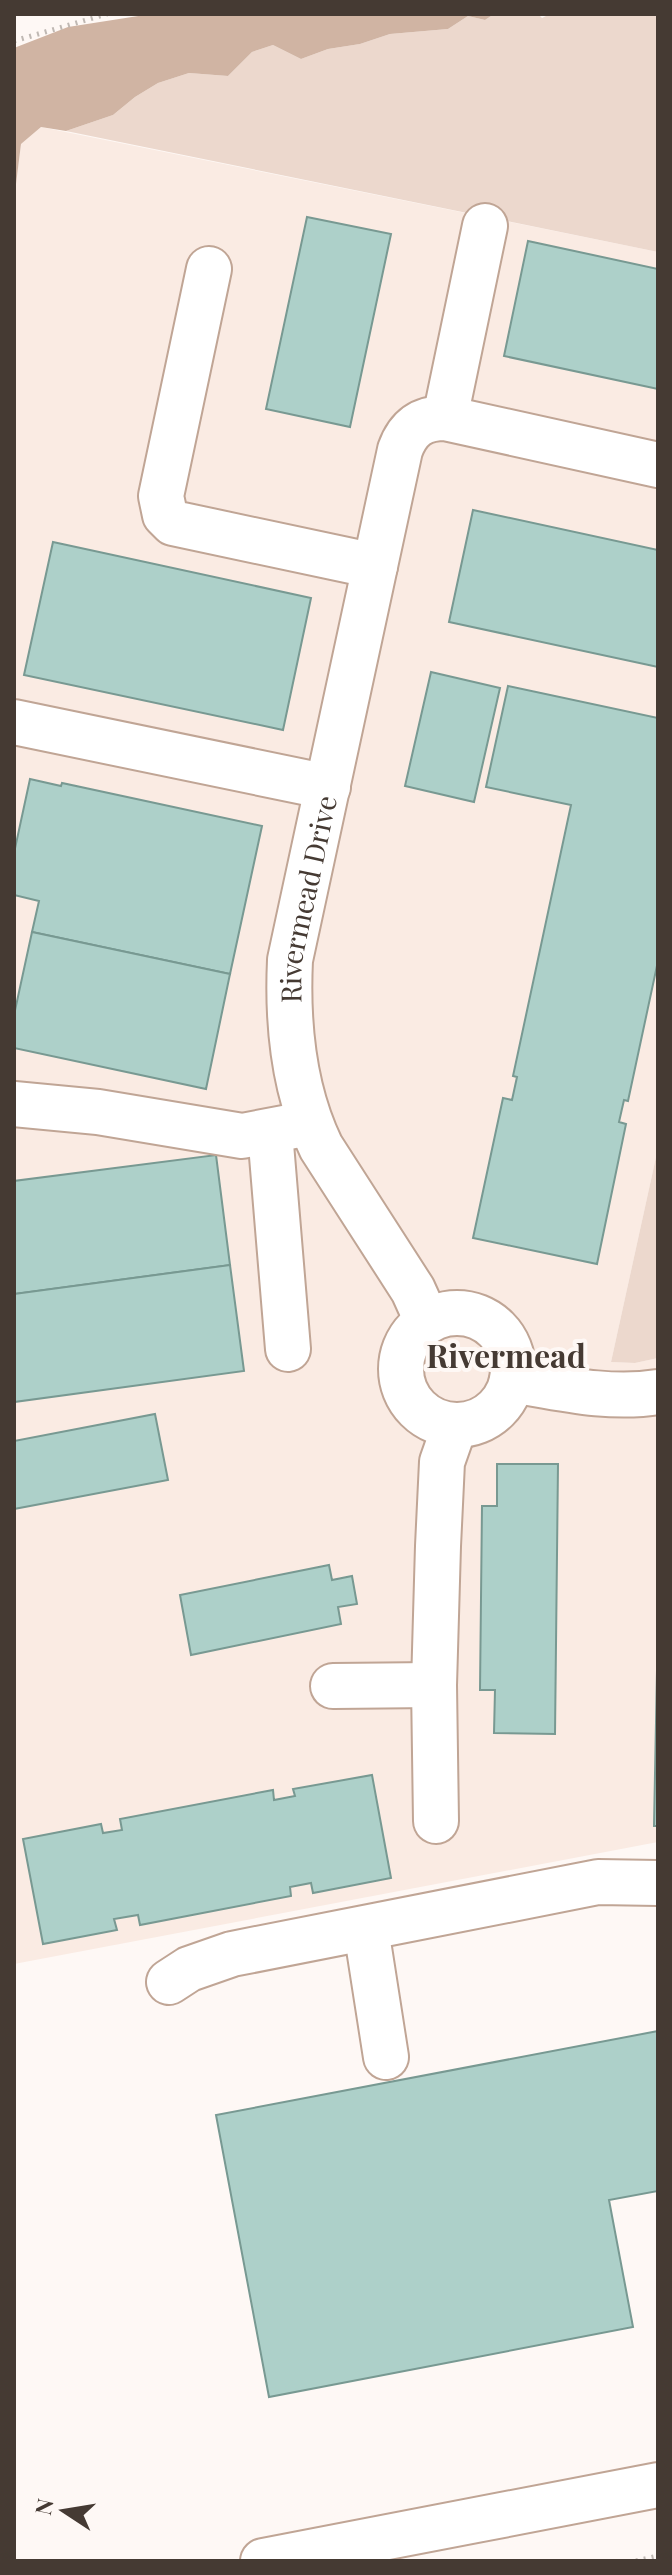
<svg xmlns="http://www.w3.org/2000/svg" width="672" height="2575" viewBox="0 0 672 2575" font-family="'Playfair Display',serif">
	<style>
		.built { fill: #faebe3 }
		.green { fill: #ecd8cd }
		.forest { fill: #d0b4a3 }
		.building { fill: #add0c9; stroke: #789992; stroke-width: 2 }
		.lines { fill: none; stroke-linecap: round; stroke-linejoin: round }
		.minor-casing { stroke: #c0a595; stroke-width: 48 }
		.path { stroke: #bfb8b3; stroke-width: 5; stroke-dasharray: 2 6; stroke-linecap: butt }
		.minor { stroke: #fff; stroke-width: 44 }
		.labels { text-anchor: middle; dominant-baseline: central; stroke-width: 8; stroke-linejoin: round; paint-order: stroke }
		.street-label { font-size: 28px; fill: #453a33; stroke: #fef8f5 }
		.quarter-label { font-size: 32px; font-weight: bold; fill: #453a33; stroke: #fef8f5 }
	</style>
	<rect width="100%" height="100%" fill="#fef8f5"/>
	<polygon class="built" points="41,127 658,252 658,1148 611,1362 635,1363 658,1358 658,1842 14,1964 14,200 21,144"/>
	<g class="green">
		<polygon points="494,14 538,14 542,18 550,14 658,14 658,252 66,131 113,115 135,97 158,83 189,73 228,76 252,52 273,45 301,59 328,49 360,44 390,34 448,29 468,16 485,20"/>
		<polygon points="658,1148 658,1358 635,1363 611,1362"/>
	</g>
	<polygon class="forest" points="151,14 494,14 485,20 468,16 448,29 390,34 360,44 328,49 301,59 273,45 252,52 228,76 189,73 158,83 135,97 113,115 66,131 41,127 21,144 14,200 14,48 68,27"/>
	<g class="building">
		<polygon points="307,217 391,234 350,427 266,409"/>
		<polygon points="528,241 658,269 658,389 504,356"/>
		<polygon points="473,510 658,550 658,667 449,622"/>
		<polygon points="53,542 311,598 283,730 24,675"/>
		<polygon points="431,672 500,688 474,802 405,786"/>
		<polygon points="508,686 658,718 658,961 628,1101 624,1100 619,1122 626,1124 597,1264 473,1238 503,1098 512,1100 517,1077 513,1076 571,805 486,787"/>
		<polygon points="30,779 61,786 62,783 262,826 230,974 32,932 39,901 14,895 14,853"/>
		<polygon points="32,932 230,974 206,1089 14,1048 14,1015"/>
		<polygon points="216,1155 230,1265 14,1294 14,1181"/>
		<polygon points="230,1265 244,1371 14,1402 14,1294"/>
		<polygon points="155,1414 168,1480 14,1509 14,1441"/>
		<polygon points="497,1464 558,1464 555,1734 494,1733 495,1690 480,1690 482,1506 497,1506"/>
		<polygon points="329,1565 332,1580 352,1576 357,1604 338,1607 341,1624 191,1655 180,1595"/>
		<polygon points="658,1619 658,1826 654,1826"/>
		<polygon points="372,1775 391,1878 313,1893 311,1883 290,1887 291,1896 140,1925 138,1915 114,1919 117,1930 43,1944 23,1839 101,1824 103,1833 122,1830 120,1819 273,1790 274,1800 295,1796 293,1789"/>
		<polygon points="658,2031 658,2191 609,2200 633,2327 269,2397 216,2115"/>
	</g>
	<g class="lines">
		<g class="minor-casing">
			<g id="minor">
				<polyline points="209,269 161,496 165,515 173,523 375,566"/>
				<polyline points="445,418 485,226"/>
				<polyline points="14,722 328,787"/>
				<polyline points="14,1104 98,1112 242,1136 310,1123"/>
				<polyline points="270,1132 288,1349"/>
				<circle cx="457" cy="1369" r="56"/>
				<path id="s1" d="M427,1321L413,1290L321,1147C293,1089 287,1024 290,960L400,450C408,428 421,418 445,418L658,465"/>
				<path d="M512,1380C560,1388 609,1400 658,1392"/>
				<polyline points="333,1686 434,1685"/>
				<polyline points="436,1821 434,1685 438,1546 442,1462 455,1425"/>
				<polyline points="366,1929 386,2057"/>
				<polyline points="169,1982 189,1969 232,1954 598,1882 658,1883"/>
				<polyline points="263,2561 658,2485"/>
			</g>
		</g>
		<g class="path">
			<polyline points="14,41 107,14"/>
			<polyline points="636,2561 658,2556"/>
		</g>
		<use href="#minor" class="minor"/>
	</g>
	<g class="labels">
		<g class="street-label">
			<text stroke="none"><textPath href="#s1" startOffset="458">Rivermead Drive</textPath></text>
		</g>
		<g class="quarter-label">
			<text x="506" y="1354">Rivermead</text>
		</g>
	</g>
	<rect width="672" height="2575" fill="none" stroke="#453a33" stroke-width="32"/>
	<g transform="translate(64 2511) rotate(282)" stroke="#fef8f5" stroke-width="6" paint-order="stroke">
	<path d="M0-6L14 30L0 20L-14 30Z" fill="#453a33"/>
	<text y="-12" font-size="22" font-weight="bold" text-anchor="middle" fill="#453a33">N</text>
	</g>
</svg>
